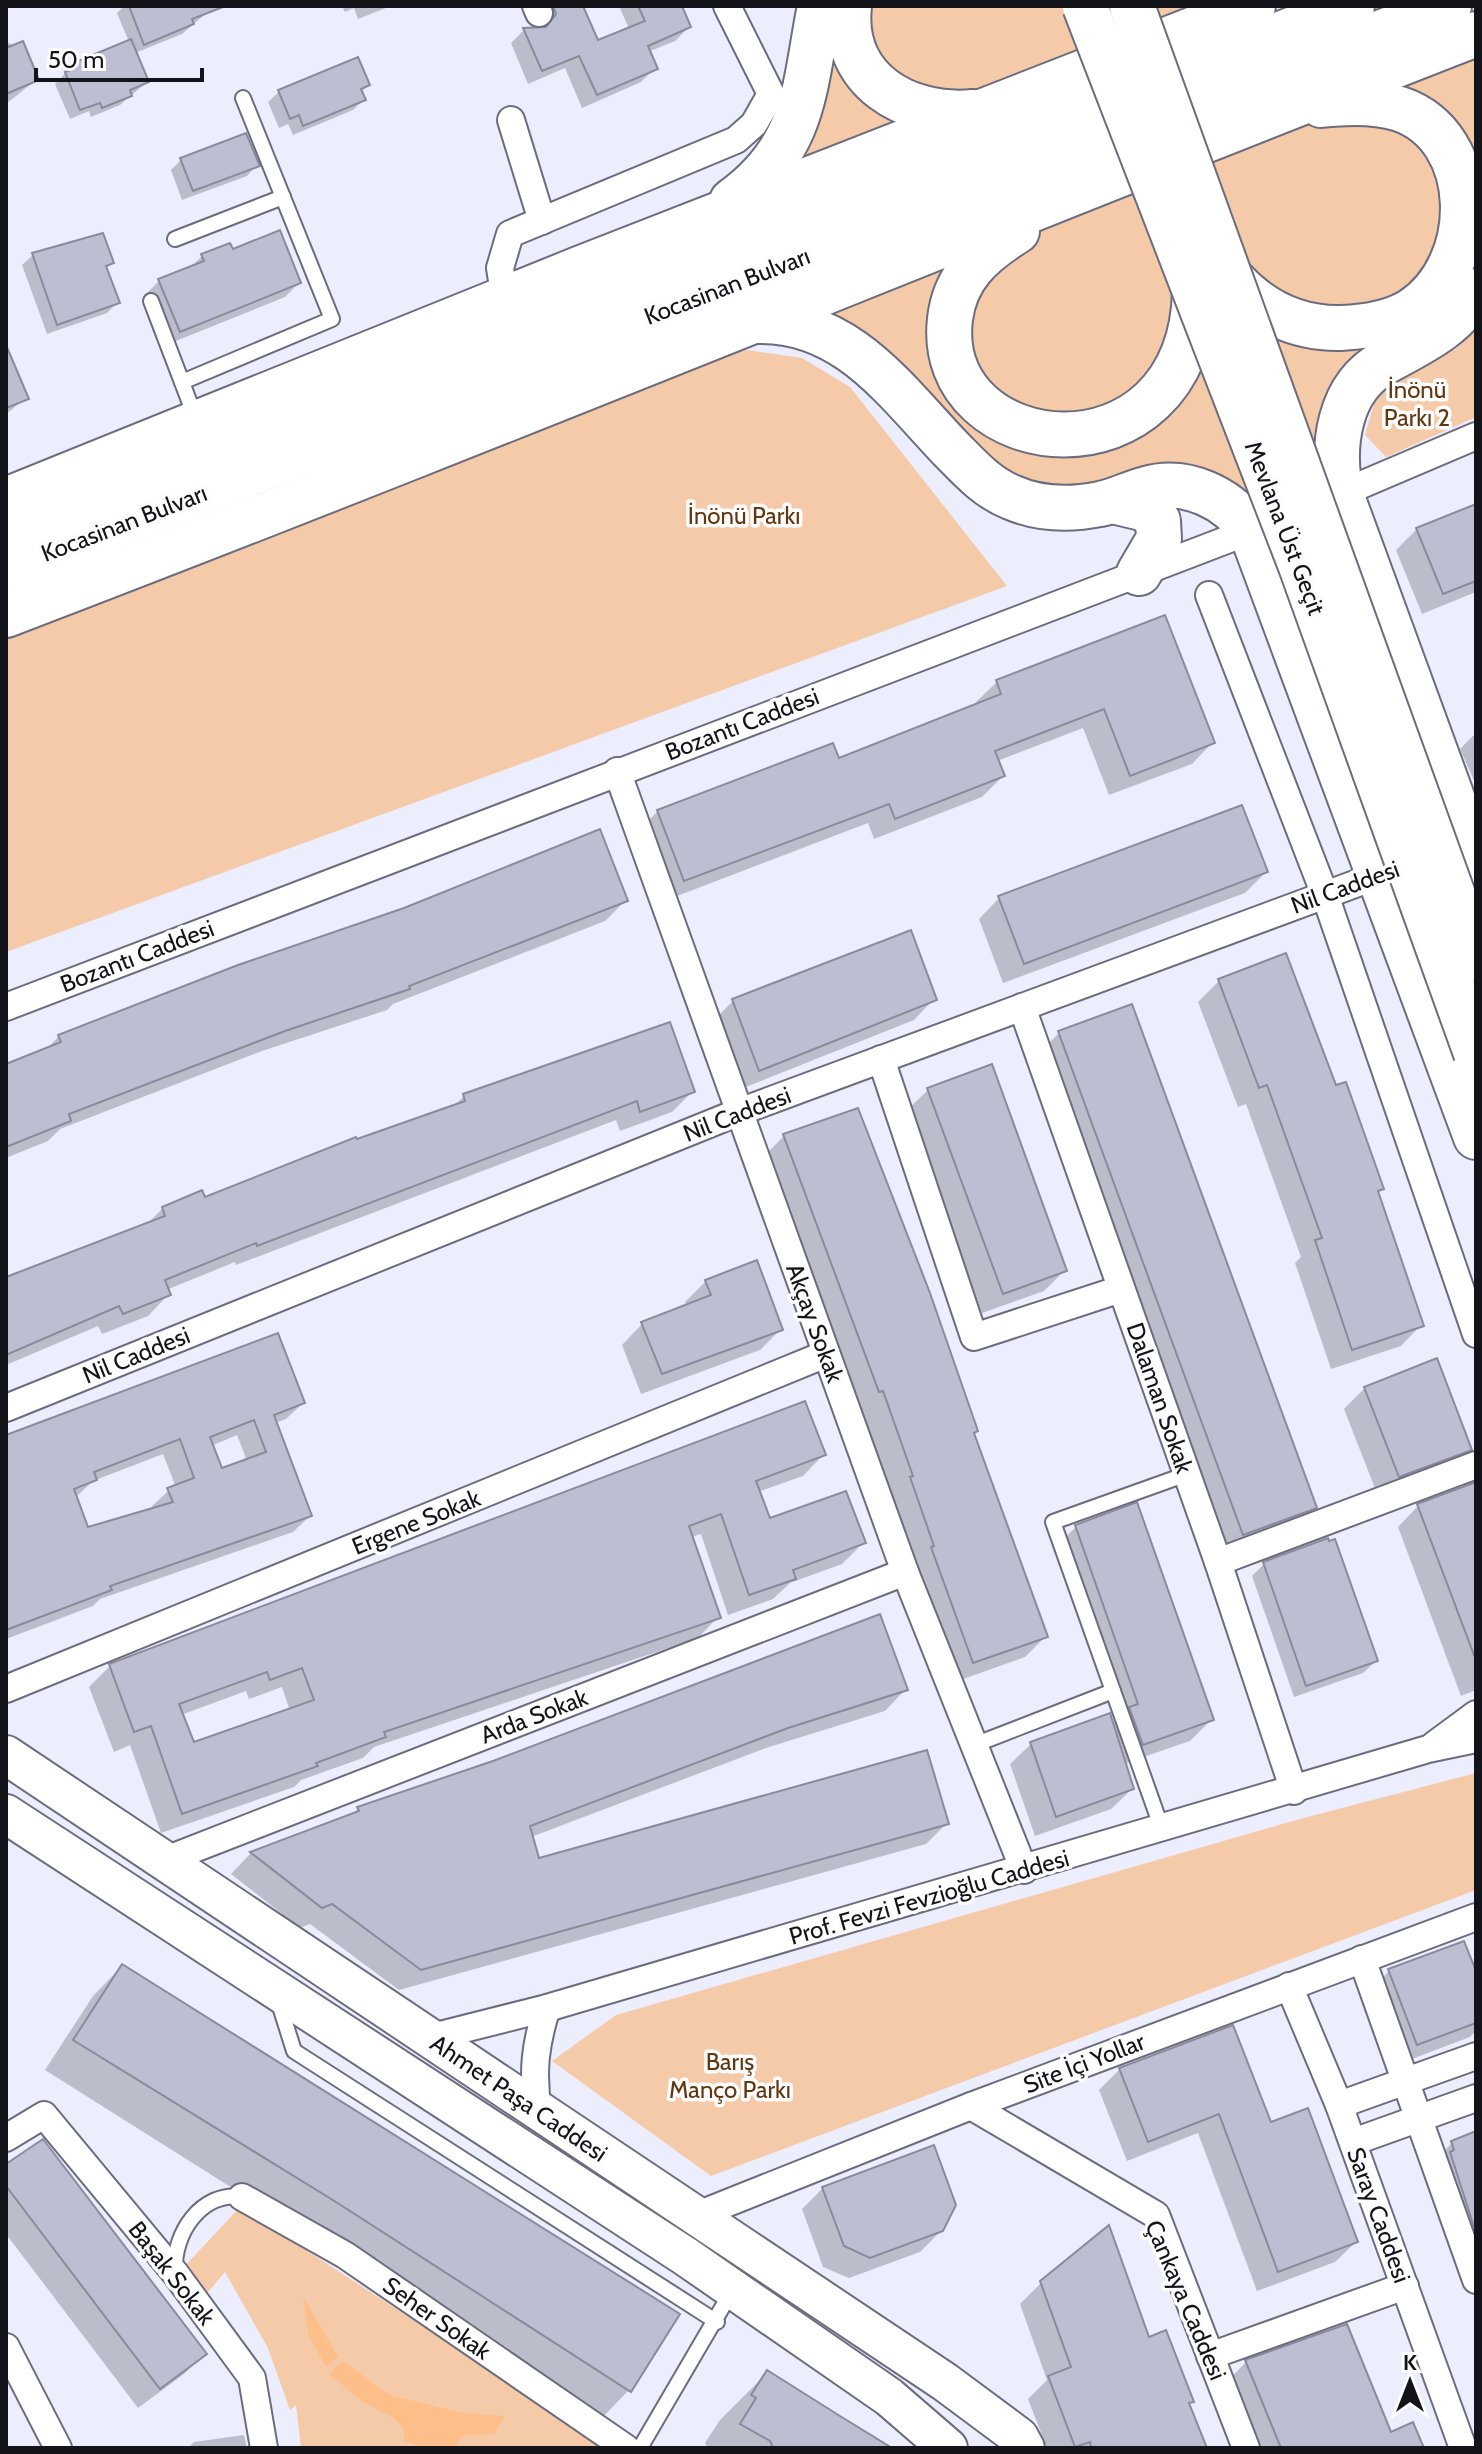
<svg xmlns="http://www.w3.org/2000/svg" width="1482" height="2454" viewBox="0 0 1482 2454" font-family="Cabin,sans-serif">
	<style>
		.green { fill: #f5caa8 }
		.water { fill: #fdbe89 }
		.shadow { fill: #0003; fill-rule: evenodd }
		.building { fill: #bdbed2; stroke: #898a9c; stroke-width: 2; fill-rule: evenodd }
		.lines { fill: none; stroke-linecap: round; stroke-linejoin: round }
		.lane-casing { stroke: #6b6c7e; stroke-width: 18 }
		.street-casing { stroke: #6b6c7e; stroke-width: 30 }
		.secondary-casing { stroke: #6b6c7e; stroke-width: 42 }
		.highway-casing { stroke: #6b6c7e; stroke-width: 48 }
		.lane { stroke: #fff; stroke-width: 14 }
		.street { stroke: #fff; stroke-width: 26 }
		.secondary { stroke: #fff; stroke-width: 38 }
		.highway { stroke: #fff; stroke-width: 44 }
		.highway-bridge-casing { stroke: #6b6c7e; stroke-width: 48; stroke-linecap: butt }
		.highway-bridge { stroke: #fff; stroke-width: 44 }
		.labels { text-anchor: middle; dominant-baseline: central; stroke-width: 7; stroke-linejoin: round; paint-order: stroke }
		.street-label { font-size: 24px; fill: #13131a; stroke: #fcfcfc }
		.park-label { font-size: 24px; fill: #60370e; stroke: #fcfcfc }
	</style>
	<rect width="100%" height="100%" fill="#ecedfd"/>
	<g class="green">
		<polygon points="857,6 1212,6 955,100 885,78"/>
		<polygon points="822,20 927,121 777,178"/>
		<polygon points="1476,43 1476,178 1369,87"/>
		<path d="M1368,119C1443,142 1454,159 1448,237L1471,250L1476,215V269L1461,296L1438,321L1375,356L1330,402L1323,464L1325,489L1256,516L1218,486L1169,475L1124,478L1084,495L1039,494L987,471L869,344L818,310L947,261C942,278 934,297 932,315C927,358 955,404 989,426L1003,399L985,388L966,358L963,324L984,265L1081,203L1286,128Z"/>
		<polygon points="1476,327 1476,417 1386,457 1365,435 1374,404 1393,374 1456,349"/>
		<polygon points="746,350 802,358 850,387 1007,586 6,952 6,633 256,544 727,352"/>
		<polygon points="1476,1773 1476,1890 711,2176 552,2061 616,2015 1300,1819"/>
		<polygon points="240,2207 605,2445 607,2448 301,2448 296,2405 290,2410 268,2348 225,2272 202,2299 182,2269"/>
	</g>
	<g class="water">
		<polygon points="303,2296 338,2357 326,2367 309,2336"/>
		<polygon points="343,2361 389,2395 463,2413 505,2416 494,2434 465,2435 451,2448 427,2448 405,2441 403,2428 395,2419 363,2402 329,2374"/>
	</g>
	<g class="shadow">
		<polygon points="124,6 207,6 209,11 182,34 135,53 147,82 120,105 91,117 89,111 70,119 55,84 74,64 129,42 117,13"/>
		<polygon points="342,6 391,6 358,19 354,8 345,12"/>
		<polygon points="533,6 590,6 582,9 597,43 629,29 619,6 680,6 689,27 675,41 648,52 655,68 641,82 582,108 565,68 528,84 511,43 524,30 543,29"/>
		<polygon points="10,43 36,80 6,104 6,44"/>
		<polygon points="357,59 368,85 361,92 364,99 353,110 293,135 288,124 279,128 268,102 279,92"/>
		<polygon points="181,160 257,165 247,176 182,200 171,170"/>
		<polygon points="231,251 299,283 285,297 166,345 145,295 159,281 190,268 202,256"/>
		<polygon points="33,255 112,262 105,269 117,303 107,313 47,334 22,265"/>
		<polygon points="6,349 26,398 6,414"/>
		<polygon points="1476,506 1476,592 1422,614 1396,550 1417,529"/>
		<polygon points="1164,617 1212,743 1192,764 1109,795 1083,728 997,761 1003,776 982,797 874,839 868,823 664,901 637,832 658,811 838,760 977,705 976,702 997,682"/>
		<polygon points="1476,733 1476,785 1460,749"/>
		<polygon points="1266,872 1245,893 1003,983 979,919 999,898"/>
		<polygon points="626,900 605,921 393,1004 387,1010 262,1051 60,1129 48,1141 6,1158 6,1066 45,1051 59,1036"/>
		<polygon points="1219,981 1335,1088 1382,1188 1377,1194 1421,1325 1401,1346 1331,1369 1295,1263 1301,1257 1246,1104 1238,1107 1198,1002"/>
		<polygon points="934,999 914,1020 738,1090 712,1022 733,1001"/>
		<polygon points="1059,1033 1314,1507 1294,1528 1222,1555 1038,1054"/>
		<polygon points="928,1090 1065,1270 1044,1291 982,1313 907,1110"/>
		<polygon points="693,1091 672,1112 620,1131 616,1120 236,1265 235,1262 166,1290 168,1295 148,1316 102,1334 98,1326 6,1365 6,1280 145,1226 163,1208 204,1200 452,1108 464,1096"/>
		<polygon points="857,1110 1046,1636 1025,1657 952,1683 862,1411 859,1412 763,1157 784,1136"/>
		<polygon points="706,1281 781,1329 760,1350 641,1394 622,1345 642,1324 687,1307 685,1302"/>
		<polygon points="1365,1388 1470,1449 1449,1470 1378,1496 1344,1409"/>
		<path d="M303,1403L286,1419L275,1423L310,1516L293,1532L100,1599L93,1606L6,1639V1438ZM237,1435L247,1461L220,1471L211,1446ZM163,1454L175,1485L152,1506L153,1510L87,1530L75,1498L93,1481Z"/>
		<path d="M823,1455L803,1476L758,1492L769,1520L863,1543L842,1564L790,1583L773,1599L728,1615L701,1534L691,1537L718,1617L698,1638L374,1747L363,1758L301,1780L294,1787L161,1833L130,1745L114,1752L89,1687L110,1666ZM282,1687L290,1711L192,1745L181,1715L246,1691L249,1699Z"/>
		<polygon points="1476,1484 1476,1690 1461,1696 1398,1527 1418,1506"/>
		<polygon points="1076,1527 1211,1720 1190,1741 1123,1764 1132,1789 1111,1809 1035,1836 1010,1764 1031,1744 1116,1722 1055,1547"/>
		<polygon points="1264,1564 1376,1661 1363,1673 1294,1697 1252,1576"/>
		<polygon points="905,1690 885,1711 766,1748 531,1837 538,1860 946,1824 926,1844 399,1990 310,1924 300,1928 231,1874 251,1853 351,1816 358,1809"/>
		<polygon points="122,1966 629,2390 600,2420 45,2070 93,1996"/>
		<polygon points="1389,1971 1476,1977 1476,2031 1470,2037 1396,2065 1368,1992"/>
		<polygon points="1120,2069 1270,2124 1356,2242 1335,2262 1257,2291 1198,2133 1127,2161 1099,2090"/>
		<polygon points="1476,2134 1476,2290 1431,2164 1452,2143"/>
		<polygon points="6,2166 204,2354 184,2374 138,2408 6,2234"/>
		<polygon points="823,2188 942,2230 920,2252 849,2278 823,2267 802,2209"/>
		<polygon points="1041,2283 1147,2340 1191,2401 1187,2405 1204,2448 1047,2448 1028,2399 1047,2380 1020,2304"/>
		<polygon points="1246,2362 1422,2448 1252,2448 1226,2383"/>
		<polygon points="767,2373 888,2448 708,2448 705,2443 720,2420"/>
		<polygon points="244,2435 247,2448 188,2448 194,2442"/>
	</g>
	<g class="building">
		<polygon points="129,6 223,6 223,7 192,19 194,24 144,45"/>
		<polygon points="553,6 583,6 598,40 645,21 638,6 682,6 691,27 648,46 658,69 597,95 579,56 542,71 523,28 546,27 556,14"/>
		<polygon points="131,39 149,82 130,90 132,96 102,108 100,103 80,110 65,72 75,68 73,63"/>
		<polygon points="23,41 39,80 6,94 6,48"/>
		<polygon points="358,57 370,85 361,89 366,100 303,126 299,115 290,119 278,90"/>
		<polygon points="246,133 260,166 193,191 180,158"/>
		<polygon points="280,230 301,283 180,332 158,279 204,261 201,254 230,243 233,249"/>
		<polygon points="103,233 114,263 106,266 120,303 57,325 32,253"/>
		<polygon points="6,345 29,399 6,408"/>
		<polygon points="1476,504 1476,581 1443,594 1416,528"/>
		<polygon points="1165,615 1215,743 1130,776 1104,709 995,751 1005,776 895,819 889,804 684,881 657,810 833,743 839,758 1001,694 996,680"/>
		<polygon points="1242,805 1268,872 1024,964 998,896"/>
		<polygon points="600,829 628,901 409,986 410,989 285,1031 69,1114 71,1121 6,1147 6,1064 61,1042 58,1035 238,965 404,908"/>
		<polygon points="911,930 937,1000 759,1071 732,999"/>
		<polygon points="1286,953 1336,1085 1346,1082 1384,1189 1378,1191 1424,1326 1352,1350 1315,1240 1322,1238 1267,1085 1259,1088 1218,979"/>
		<polygon points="1132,1004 1317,1508 1243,1535 1058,1031"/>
		<polygon points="670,1022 695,1092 640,1112 637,1101 257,1246 256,1243 165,1280 171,1295 123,1314 119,1306 6,1355 6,1277 165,1216 162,1207 202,1190 205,1197 356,1137 357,1139 465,1101 463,1094"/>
		<polygon points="992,1064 1067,1271 1003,1294 927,1088"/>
		<polygon points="858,1108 930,1293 978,1431 974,1433 1048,1637 973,1663 931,1547 934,1546 910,1477 913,1476 883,1391 879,1392 783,1134"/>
		<polygon points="757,1260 783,1330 662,1374 641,1322 711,1295 705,1280"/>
		<path d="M278,1333L305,1403L274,1415L312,1516L110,1586L112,1590L6,1630V1435ZM254,1420L266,1452L222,1468L210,1437ZM180,1439L194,1478L167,1488L173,1502L88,1527L74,1489L97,1480L94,1472Z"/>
		<polygon points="1437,1358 1472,1450 1399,1477 1364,1387"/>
		<path d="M805,1401L826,1455L756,1481L770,1518L846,1491L866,1543L793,1570L796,1579L749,1595L721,1514L689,1526L721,1618L384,1732L386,1737L316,1763L318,1766L182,1814L151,1726L134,1732L109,1664ZM302,1668L314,1700L194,1742L179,1704L267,1672L270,1680Z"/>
		<polygon points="1476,1482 1476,1655 1474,1655 1417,1504"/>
		<polygon points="1137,1502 1214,1720 1143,1745 1129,1707 1138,1704 1075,1525"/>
		<polygon points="1328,1538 1329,1541 1335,1539 1378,1661 1306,1686 1263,1562"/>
		<polygon points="880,1614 908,1690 788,1728 530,1826 539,1858 927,1750 949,1824 421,1970 332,1904 322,1908 250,1852 359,1811 357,1807 493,1761"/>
		<polygon points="1110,1713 1134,1789 1056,1817 1030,1742"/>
		<polygon points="1464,1941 1476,1971 1476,2023 1417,2045 1388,1969"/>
		<polygon points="122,1964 680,2314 631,2392 336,2202 73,2040"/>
		<polygon points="1233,2025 1271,2122 1308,2108 1358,2242 1278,2272 1219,2114 1148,2142 1119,2068"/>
		<polygon points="1476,2131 1476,2230 1475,2230 1450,2152 1454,2150 1451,2141"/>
		<polygon points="43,2139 207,2354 160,2389 6,2186 6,2164"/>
		<polygon points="934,2145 956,2205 943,2231 870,2258 844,2246 822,2187"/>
		<polygon points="1109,2225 1149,2337 1166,2330 1194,2402 1189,2403 1207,2448 1091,2448 1090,2442 1075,2447 1048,2376 1071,2367 1040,2281"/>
		<polygon points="1347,2324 1391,2432 1413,2422 1424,2448 1281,2448 1245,2360"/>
		<polygon points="767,2370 840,2416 892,2448 773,2448 770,2441 740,2424 756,2398 751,2395"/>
	</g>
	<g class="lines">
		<g class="lane-casing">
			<g id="lane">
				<polyline points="175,239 283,197"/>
				<polyline points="151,301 196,419"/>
				<polyline points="182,382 332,319 243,98"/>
				<polyline points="974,1745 1113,1691"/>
				<polyline points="1162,1829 1053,1522 1187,1474"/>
				<polyline points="278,2000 294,2051 717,2322"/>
				<path d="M175,2271C173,2234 201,2191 242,2197"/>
				<polyline points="640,2448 733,2289"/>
			</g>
		</g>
		<g class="street-casing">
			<g id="street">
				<polyline points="536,6 539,13"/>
				<polyline points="511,120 542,221"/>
				<polyline points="505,299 500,268 510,234 736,140 754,124 771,94 727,6"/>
				<polyline points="1328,499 1476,436"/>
				<polyline points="1209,595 1325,895 1476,1334"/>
				<polyline points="617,771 905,1572 1024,1870"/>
				<polyline points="6,1007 1263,526"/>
				<polyline points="1022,1007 1218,1562 1294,1791"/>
				<polyline points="881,1059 974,1337 1121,1289"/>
				<polyline points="6,1408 739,1112 1390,871"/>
				<polyline points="1218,1562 1476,1465"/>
				<polyline points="6,1689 826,1354"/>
				<polyline points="1434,1745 1476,1714"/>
				<polyline points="163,1861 905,1572"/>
				<polyline points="1362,1959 1476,2280"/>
				<polyline points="1289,1986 1339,2105 1463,2448"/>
				<polyline points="428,2038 547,2008 1428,1749 1476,1739"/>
				<polyline points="1339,2105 1476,2056"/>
				<polyline points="971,2106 1156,2215 1246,2448"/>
				<path d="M538,2111C532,2073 535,2044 547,2008"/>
				<polyline points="6,2138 44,2115 175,2273 252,2378 264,2448"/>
				<polyline points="1353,2142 1476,2098"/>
				<polyline points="242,2197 345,2255 626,2448"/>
				<polyline points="695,2216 971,2106 1476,1917"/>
				<polyline points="6,2347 58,2448"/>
				<polyline points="1210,2356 1405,2286"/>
			</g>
		</g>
		<g class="secondary-casing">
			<g id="secondary">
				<polyline points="6,1755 945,2382 1019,2437 1025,2448"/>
				<polyline points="6,1814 685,2256 889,2397 948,2448"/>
			</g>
		</g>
		<g class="highway-casing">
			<g id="highway">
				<path d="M849,6C841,80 906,118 973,112"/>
				<path d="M732,201C807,147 804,86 820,6"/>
				<path d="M1017,231C982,253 955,276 950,319C933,463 1189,492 1195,292"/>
				<path d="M1233,280C1262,312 1297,329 1341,328C1364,327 1391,323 1411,311C1482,266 1482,137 1400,109C1375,101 1347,102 1321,105"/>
				<path d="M1476,291C1454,328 1421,342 1385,362C1338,387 1331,447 1341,494L1476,863"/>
				<path d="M756,321C845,318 894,389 950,448C969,467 986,487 1011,497C1040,510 1070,510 1100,504C1117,501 1130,493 1146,489C1186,477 1229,498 1251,531L1476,1137"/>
				<polyline points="6,500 579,269 1253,6"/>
				<polyline points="1113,501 1146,509 1158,521 1159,539 1139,573"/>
				<polyline points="6,535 1352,6"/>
				<polyline points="6,569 1449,6"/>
				<path d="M6,615C498,427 985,225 1476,34"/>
			</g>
		</g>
		<use href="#lane" class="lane"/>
		<use href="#street" class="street"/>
		<use href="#secondary" class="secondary"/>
		<use href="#highway" class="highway"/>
		<g class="highway-bridge-casing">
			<g id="highway-bridge">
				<polyline points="1085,6 1301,566 1476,1053"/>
				<polyline points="1132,6 1476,959"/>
			</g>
		</g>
		<use href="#highway-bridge" class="highway-bridge"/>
	</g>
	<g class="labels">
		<g class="street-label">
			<text transform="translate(727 286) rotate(-21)">Kocasinan Bulvarı</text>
			<text transform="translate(124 523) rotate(-21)">Kocasinan Bulvarı</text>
			<text transform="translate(1285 528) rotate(69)">Mevlana Üst Geçit</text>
			<text transform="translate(742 724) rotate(-21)">Bozantı Caddesi</text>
			<text transform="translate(1345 887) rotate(-20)">Nil Caddesi</text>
			<text transform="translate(137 956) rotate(-21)">Bozantı Caddesi</text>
			<text transform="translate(737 1114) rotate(-21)">Nil Caddesi</text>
			<text transform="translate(815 1323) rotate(70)">Akçay Sokak</text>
			<text transform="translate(136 1355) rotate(-22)">Nil Caddesi</text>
			<text transform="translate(1160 1398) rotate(71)">Dalaman Sokak</text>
			<text transform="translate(416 1522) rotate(-22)">Ergene Sokak</text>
			<text transform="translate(534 1716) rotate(-21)">Arda Sokak</text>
			<text transform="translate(929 1897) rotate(-16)">Prof. Fevzi Fevzioğlu Caddesi</text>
			<text transform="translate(1084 2063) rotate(-21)">Site İçi Yollar</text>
			<text transform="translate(519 2098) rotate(34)">Ahmet Paşa Caddesi</text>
			<text transform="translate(1379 2215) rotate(70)">Saray Caddesi</text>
			<text transform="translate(172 2273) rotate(52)">Başak Sokak</text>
			<text transform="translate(1186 2300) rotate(67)">Çankaya Caddesi</text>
			<text transform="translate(437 2318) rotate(35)">Seher Sokak</text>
		</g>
		<g class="park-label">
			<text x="1417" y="389">İnönü<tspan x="1417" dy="28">Parkı 2</tspan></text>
			<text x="744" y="515">İnönü Parkı</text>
			<text x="730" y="2061">Barış<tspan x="730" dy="28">Manço Parkı</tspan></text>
		</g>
	</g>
	<rect width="1482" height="2454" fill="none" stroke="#13131a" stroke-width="16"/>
	<g transform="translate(1410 2382)" stroke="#fcfcfc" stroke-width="6" paint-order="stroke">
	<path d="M0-6L14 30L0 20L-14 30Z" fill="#13131a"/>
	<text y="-12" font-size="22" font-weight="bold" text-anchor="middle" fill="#13131a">K</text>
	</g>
	<path d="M36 68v12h166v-12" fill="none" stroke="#13131a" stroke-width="4"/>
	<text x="48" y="68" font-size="24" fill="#13131a" stroke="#fcfcfc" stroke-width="6" paint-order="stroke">50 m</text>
</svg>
